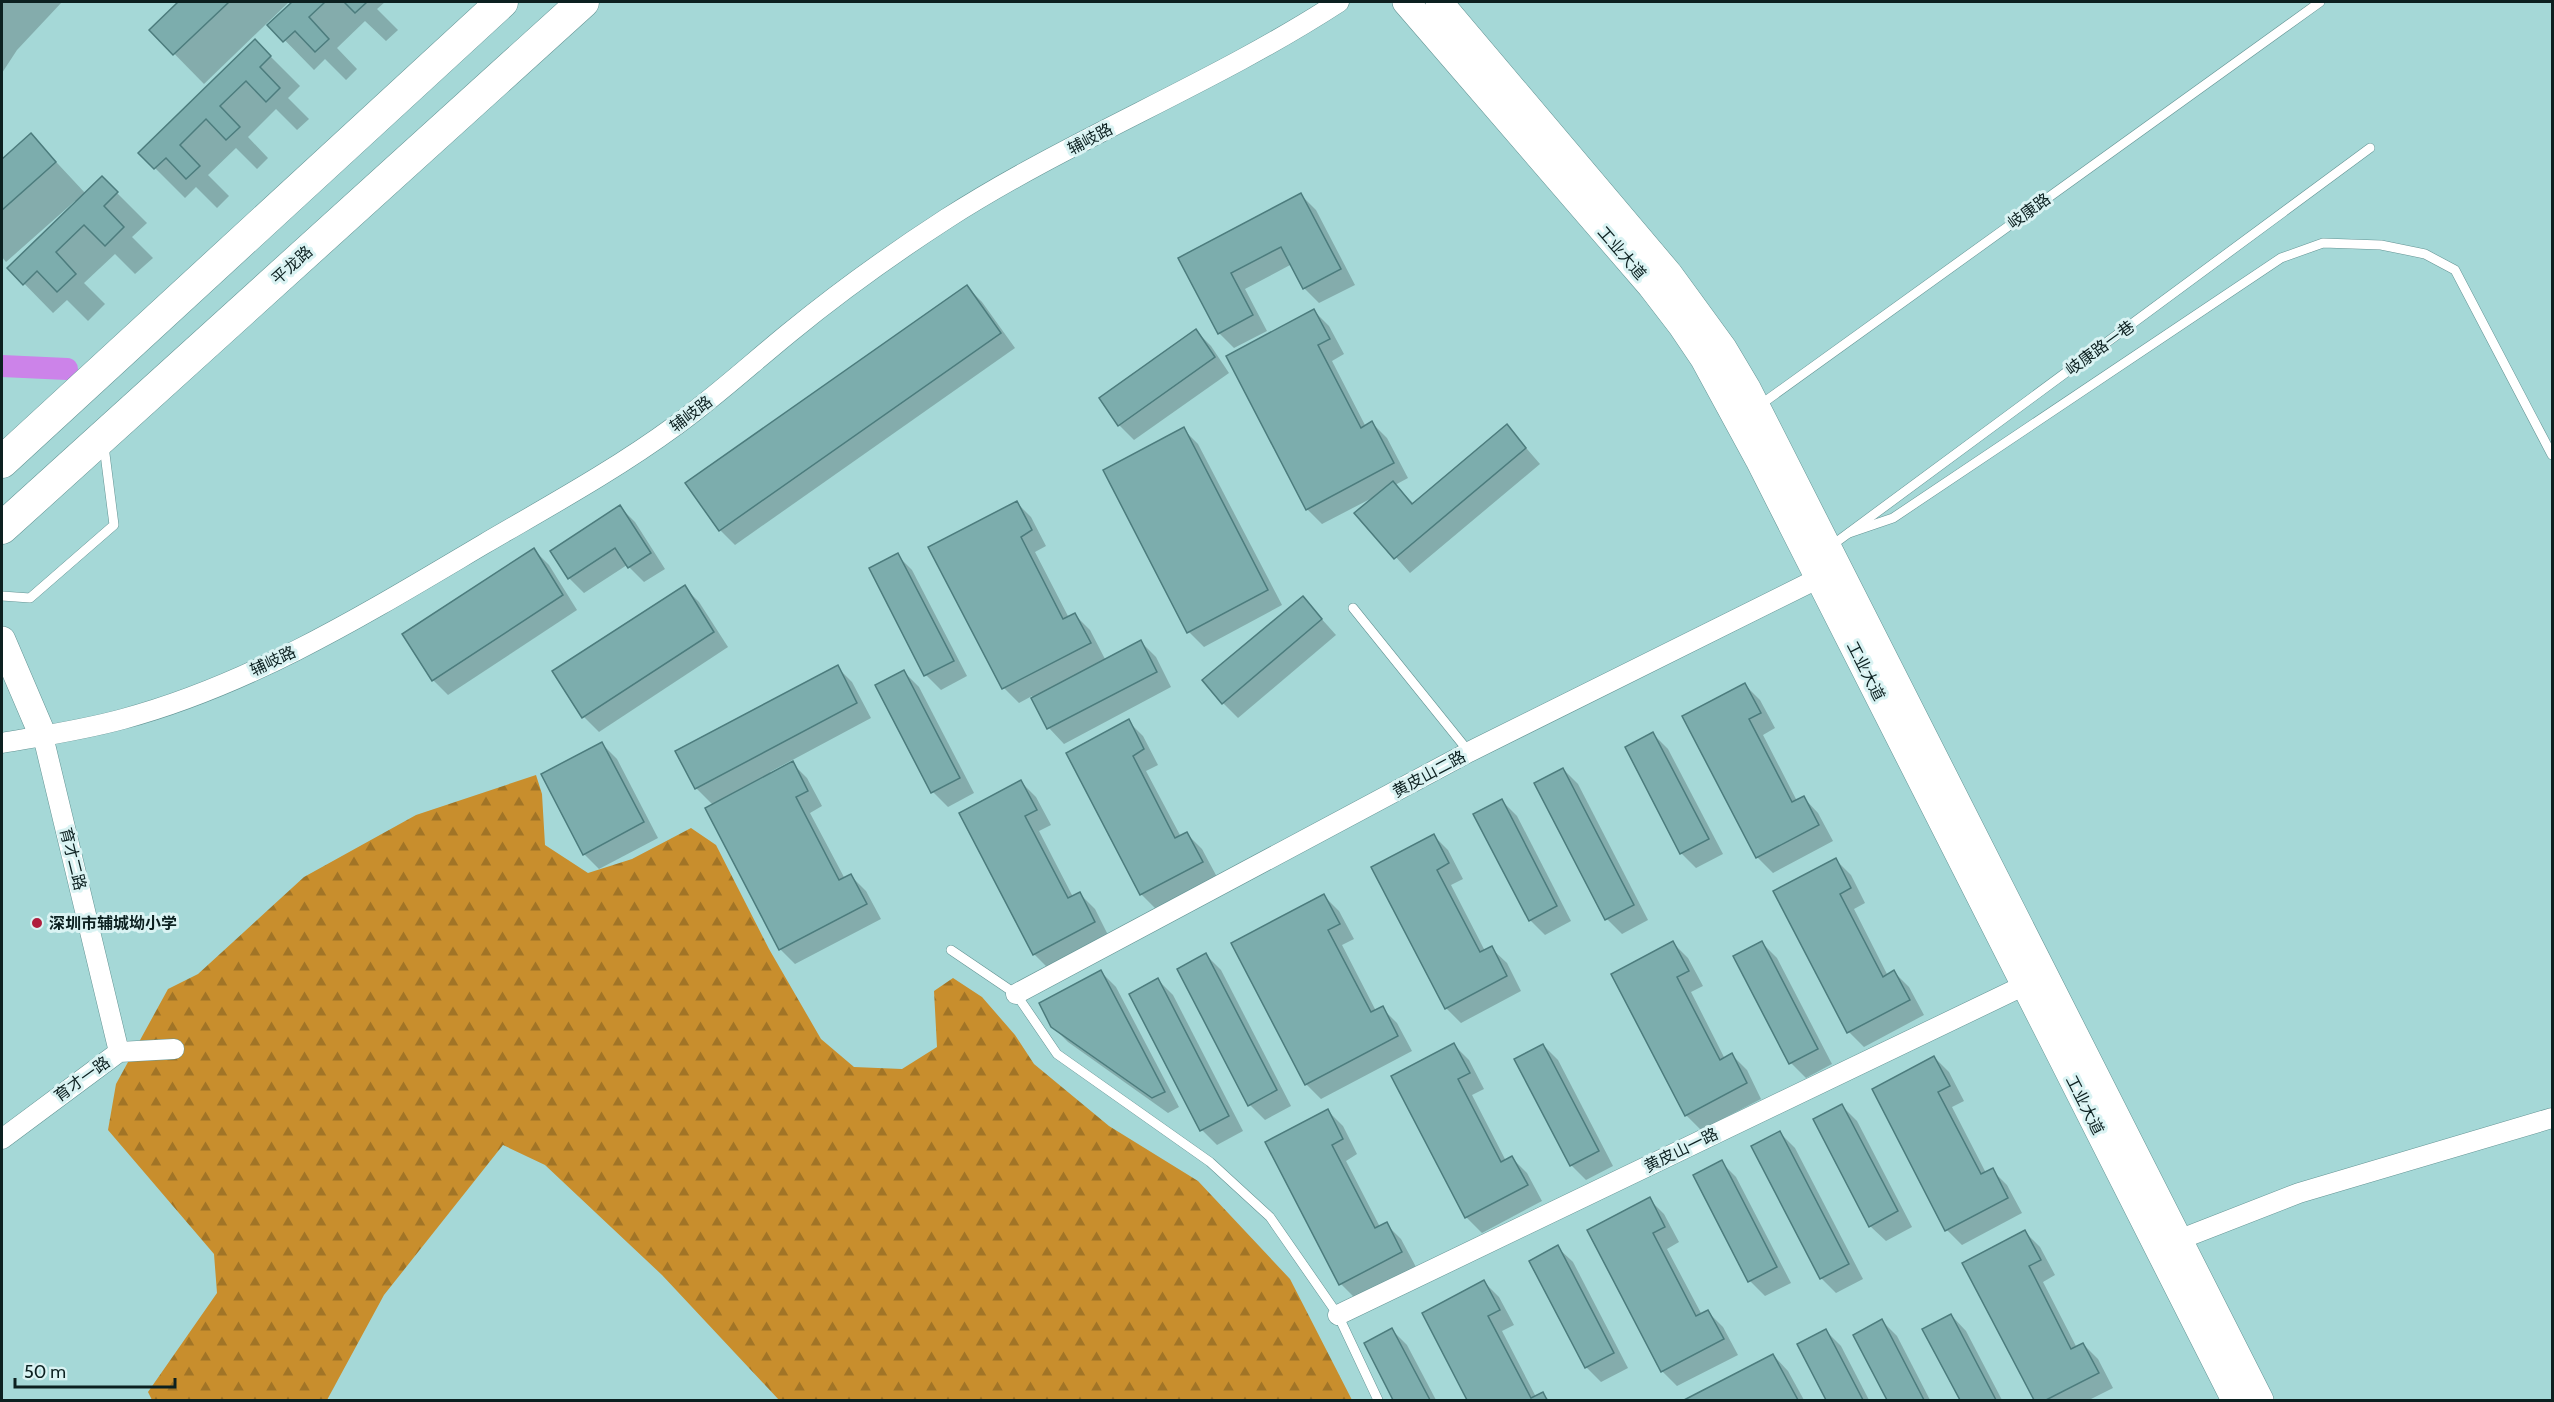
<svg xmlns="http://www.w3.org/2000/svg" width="2554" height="1402" viewBox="0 0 2554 1402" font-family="Cabin,'Noto Sans SC',sans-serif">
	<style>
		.forest { fill: url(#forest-firs) }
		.shadow { fill: #0003 }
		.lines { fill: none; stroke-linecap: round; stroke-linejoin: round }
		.canal { stroke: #cc83e9; stroke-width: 22 }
		.building { fill: #7cadad; stroke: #4c7c7d; stroke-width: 1.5 }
		.lane-casing { stroke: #639494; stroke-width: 10 }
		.street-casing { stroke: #639494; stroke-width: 21 }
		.secondary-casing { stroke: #639494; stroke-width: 28 }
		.primary-casing { stroke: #639494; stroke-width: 33 }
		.lane { stroke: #fff; stroke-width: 9 }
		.street { stroke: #fff; stroke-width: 20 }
		.secondary { stroke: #fff; stroke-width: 27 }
		.primary { stroke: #fff; stroke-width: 32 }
		.poi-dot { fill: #b01d3d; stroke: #daf3f3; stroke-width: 2 }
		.labels { text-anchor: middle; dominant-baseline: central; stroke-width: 6; stroke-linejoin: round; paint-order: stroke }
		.street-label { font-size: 16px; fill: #0c2020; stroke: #daf3f3 }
		.poi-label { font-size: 16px; font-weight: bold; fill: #0c2020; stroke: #daf3f3; text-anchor: start }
	</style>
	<defs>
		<pattern id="forest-firs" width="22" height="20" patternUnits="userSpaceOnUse" patternTransform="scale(1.5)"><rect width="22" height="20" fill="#c88e2d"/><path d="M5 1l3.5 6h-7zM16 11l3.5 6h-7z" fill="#a17426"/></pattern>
	</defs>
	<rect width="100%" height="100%" fill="#a5d8d7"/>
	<polygon class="forest" points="536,775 542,794 545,845 588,873 632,859 691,828 716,845 769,949 821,1039 854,1067 902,1069 937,1047 934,991 953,978 982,997 1015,1035 1034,1064 1109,1126 1198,1181 1290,1279 1352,1400 779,1400 662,1275 545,1165 503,1145 384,1295 327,1400 152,1400 148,1392 217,1293 214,1254 108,1130 116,1084 168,989 198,974 304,877 416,815"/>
	<g class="shadow">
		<polygon points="2,2 62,2 17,50 2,73"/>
		<polygon points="180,2 289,2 204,84 151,30"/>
		<polygon points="294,2 385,2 377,9 398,30 386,41 365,21 337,48 357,69 346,80 325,59 314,70 270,25"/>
		<polygon points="255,41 300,86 288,98 309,119 297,130 276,109 248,137 268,158 257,169 236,148 208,175 229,196 217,208 196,187 185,198 140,153"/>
		<polygon points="31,135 86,194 102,178 147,223 132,237 153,258 135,274 115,254 84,283 105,304 88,321 67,300 53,313 9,268 76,203 75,201 6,262 2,257 2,161"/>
		<polygon points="1301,195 1316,210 1355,285 1319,303 1304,288 1292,264 1245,289 1267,331 1234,348 1219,333 1180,258"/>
		<polygon points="967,287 982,302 1015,348 735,545 720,530"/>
		<polygon points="1314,311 1329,326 1344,354 1332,361 1366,427 1372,423 1387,438 1408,478 1395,485 1414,504 1507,426 1540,464 1410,573 1357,513 1374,497 1322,524 1307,509"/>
		<polygon points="1196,331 1211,346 1229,373 1134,440 1119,425"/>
		<polygon points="1183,429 1198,444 1282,605 1204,647 1189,632"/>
		<polygon points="1016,502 1031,517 1046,546 1035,552 1069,618 1075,615 1090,630 1106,661 1141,642 1156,657 1171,687 1064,744 1049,728 1032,696 1019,703 1004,688 931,547"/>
		<polygon points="620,507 635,522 665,569 644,582 627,565 584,593 569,578"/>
		<polygon points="534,550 549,565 577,610 448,695 433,680"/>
		<polygon points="897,555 912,570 967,676 941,690 926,675"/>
		<polygon points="684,587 699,602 728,647 599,732 584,717"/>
		<polygon points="1303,598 1336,635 1238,718 1223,703"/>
		<polygon points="837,667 852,682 871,718 770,772 771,774 792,763 807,778 822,806 810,813 845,879 851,876 866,891 881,919 795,964 780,949 713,805 696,788"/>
		<polygon points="904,672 919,687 974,793 948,807 933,792"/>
		<polygon points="1745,685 1760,700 1775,728 1763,735 1797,801 1803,797 1818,813 1833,841 1773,873 1758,858 1684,717"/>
		<polygon points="1128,721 1143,736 1158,765 1146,771 1181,837 1187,834 1202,849 1217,877 1156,909 1141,894"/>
		<polygon points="1653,734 1668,749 1723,854 1696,868 1681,853"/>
		<polygon points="602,744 617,759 658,838 599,869 584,854"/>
		<polygon points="1563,769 1578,784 1648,920 1622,934 1607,919"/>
		<polygon points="1021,782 1036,797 1051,825 1039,831 1073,897 1080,894 1095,909 1109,937 1049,969 1034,954"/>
		<polygon points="1502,801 1517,816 1571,921 1545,935 1530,920"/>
		<polygon points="1433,835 1448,850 1463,879 1451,885 1485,951 1491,948 1507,963 1521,991 1461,1023 1446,1008"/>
		<polygon points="1836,860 1851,875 1865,903 1854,909 1888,976 1894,972 1909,987 1924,1015 1864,1047 1849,1032"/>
		<polygon points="1324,896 1339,911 1354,939 1342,945 1376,1011 1382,1008 1397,1023 1412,1051 1321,1099 1306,1084"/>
		<polygon points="1673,943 1688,958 1703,986 1691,992 1725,1059 1732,1055 1747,1070 1761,1099 1701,1130 1686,1115"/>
		<polygon points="1762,943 1777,958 1832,1064 1806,1078 1791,1063"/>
		<polygon points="1206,955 1221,970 1291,1106 1265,1120 1250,1105"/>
		<polygon points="1101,972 1116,987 1179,1107 1168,1113 1068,1042 1053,1027"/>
		<polygon points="1158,980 1173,995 1243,1131 1217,1145 1202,1130"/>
		<polygon points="1454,1045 1469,1060 1484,1089 1472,1095 1506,1161 1512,1158 1527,1173 1542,1201 1482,1233 1467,1218 1393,1077"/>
		<polygon points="1543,1045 1558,1060 1613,1166 1586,1180 1571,1165"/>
		<polygon points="1934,1057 1949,1072 1964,1101 1952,1107 1986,1173 1992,1170 2007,1185 2022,1213 1962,1245 1947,1230"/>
		<polygon points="1842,1106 1857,1121 1912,1227 1886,1241 1870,1226"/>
		<polygon points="1328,1111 1343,1126 1357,1154 1346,1161 1380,1227 1386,1224 1401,1239 1416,1267 1356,1299 1341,1284"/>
		<polygon points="1780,1133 1795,1148 1863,1279 1836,1293 1821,1278"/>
		<polygon points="1721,1162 1736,1177 1791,1283 1765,1296 1750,1281 1695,1176"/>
		<polygon points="1649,1199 1664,1214 1679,1242 1667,1249 1702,1315 1708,1312 1723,1327 1738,1355 1677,1386 1662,1371 1589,1231"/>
		<polygon points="2025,1232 2040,1247 2055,1275 2043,1282 2077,1348 2083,1344 2098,1359 2113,1388 2089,1400 2036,1400 1965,1264"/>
		<polygon points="1557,1247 1573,1262 1628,1368 1601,1382 1586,1367"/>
		<polygon points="1484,1282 1499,1297 1514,1325 1502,1331 1536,1397 1543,1394 1549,1400 1469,1400 1424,1313"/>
		<polygon points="1951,1315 1966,1331 2002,1400 1962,1400 1924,1329"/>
		<polygon points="1882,1321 1897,1336 1930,1400 1889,1400 1855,1335"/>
		<polygon points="1392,1330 1407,1345 1436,1400 1395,1400 1366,1344"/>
		<polygon points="1826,1331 1841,1346 1869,1400 1828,1400 1799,1345"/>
		<polygon points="1773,1355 1788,1371 1804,1400 1688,1400"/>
	</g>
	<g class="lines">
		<polyline class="canal" points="2,366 67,369"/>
	</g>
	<g class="building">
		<polygon points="178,2 229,2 173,55 149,30"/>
		<polygon points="292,2 325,2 309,17 329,39 315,52 295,31 283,42 267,25"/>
		<polygon points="344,2 367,2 355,13"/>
		<polygon points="255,39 271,56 260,67 280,88 266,102 246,81 220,106 240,127 226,140 206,119 180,145 200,166 186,179 166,158 154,169 138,153"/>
		<polygon points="31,133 56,162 2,210 2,159"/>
		<polygon points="102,176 118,192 104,206 124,227 105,246 84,225 56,252 76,274 57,292 37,271 23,285 7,268"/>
		<polygon points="1301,193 1341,269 1303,289 1281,247 1231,273 1253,315 1218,334 1178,258"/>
		<polygon points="967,285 1001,333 719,531 685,483"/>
		<polygon points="1314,309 1330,339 1318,345 1361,428 1372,421 1394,463 1306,510 1226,356"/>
		<polygon points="1196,329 1215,357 1118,426 1099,398"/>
		<polygon points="1507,424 1526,448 1394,559 1354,513 1393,481 1412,504"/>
		<polygon points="1184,427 1268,590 1187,633 1103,470"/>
		<polygon points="1017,501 1032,530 1021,537 1063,619 1075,613 1091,643 1002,689 928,547"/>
		<polygon points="620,505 651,553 628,568 615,548 568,579 550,551"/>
		<polygon points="534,548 563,595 432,681 402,634"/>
		<polygon points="898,553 954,661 924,676 869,568"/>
		<polygon points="685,585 714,632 582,718 552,671"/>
		<polygon points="1303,596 1322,619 1222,704 1202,680"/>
		<polygon points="1141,640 1157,672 1047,729 1031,698"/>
		<polygon points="838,665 857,703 695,789 675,751"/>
		<polygon points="904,670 960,778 931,793 875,685"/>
		<polygon points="1745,683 1761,713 1749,719 1792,802 1804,796 1819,825 1756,858 1682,716"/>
		<polygon points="1129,719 1144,749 1133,756 1175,838 1187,832 1203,862 1140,895 1066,753"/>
		<polygon points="1653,732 1709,839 1680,854 1625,747"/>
		<polygon points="602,742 644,822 583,855 541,774"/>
		<polygon points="793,761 808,791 796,797 839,880 851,874 867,904 779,950 705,808"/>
		<polygon points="1563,768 1634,905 1605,920 1534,783"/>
		<polygon points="1021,780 1037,810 1025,816 1068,898 1080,892 1095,922 1033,955 959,813"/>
		<polygon points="1502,799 1557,906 1529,921 1473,814"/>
		<polygon points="1434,834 1449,863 1437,870 1480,952 1492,946 1507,976 1445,1009 1371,867"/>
		<polygon points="1836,858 1851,888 1840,894 1883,977 1894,970 1910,1000 1847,1033 1773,891"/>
		<polygon points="1324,894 1340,924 1328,930 1371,1012 1383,1006 1398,1036 1305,1085 1231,943"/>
		<polygon points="1673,941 1689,971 1677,977 1720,1060 1732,1053 1747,1083 1685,1116 1611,974"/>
		<polygon points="1762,941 1818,1049 1789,1064 1733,956"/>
		<polygon points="1206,953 1277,1090 1248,1106 1177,969"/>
		<polygon points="1101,970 1165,1092 1152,1098 1051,1027 1039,1003"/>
		<polygon points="1158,978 1229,1116 1200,1131 1129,994"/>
		<polygon points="1454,1043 1470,1073 1458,1079 1501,1162 1512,1156 1528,1185 1465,1218 1391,1076"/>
		<polygon points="1543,1044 1599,1151 1570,1166 1514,1059"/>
		<polygon points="1934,1056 1950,1086 1938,1092 1981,1174 1993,1168 2008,1198 1945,1231 1872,1089"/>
		<polygon points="1842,1104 1898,1211 1869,1227 1813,1119"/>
		<polygon points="1328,1109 1343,1139 1332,1145 1375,1228 1387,1222 1402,1252 1339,1285 1265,1142"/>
		<polygon points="1780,1131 1849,1264 1820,1279 1751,1146"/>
		<polygon points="1722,1160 1777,1267 1748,1282 1693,1175"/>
		<polygon points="1650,1197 1665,1227 1653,1233 1696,1316 1708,1310 1724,1339 1661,1372 1587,1230"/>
		<polygon points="2025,1230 2041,1260 2029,1266 2071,1349 2083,1343 2099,1373 2046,1400 2034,1400 1962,1263"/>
		<polygon points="1558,1245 1614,1353 1585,1368 1529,1261"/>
		<polygon points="1484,1280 1500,1310 1488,1316 1531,1398 1543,1392 1547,1400 1467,1400 1422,1313"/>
		<polygon points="1951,1314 1996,1400 1960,1400 1922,1329"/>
		<polygon points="1882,1319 1924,1400 1887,1400 1853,1335"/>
		<polygon points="1392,1328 1430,1400 1393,1400 1364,1343"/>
		<polygon points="1826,1329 1863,1400 1826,1400 1797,1344"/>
		<polygon points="1773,1354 1798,1400 1684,1400"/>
	</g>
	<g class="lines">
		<g class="lane-casing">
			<g id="lane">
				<polyline points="1760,405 2320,2"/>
				<polyline points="1849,533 1893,518 2281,258 2323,243 2381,245 2425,254 2455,270 2552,455"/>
				<polyline points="1831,546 2370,148"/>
				<polyline points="2,596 30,598 114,525 104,446"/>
				<polyline points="1353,608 1469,752"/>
				<polyline points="951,950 1016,994 1057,1054 1210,1162 1270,1217 1338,1315 1378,1400"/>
			</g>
		</g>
		<g class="street-casing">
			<g id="street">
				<polyline points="43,736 119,1052"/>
				<path d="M2,743C42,736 83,730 123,719C253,684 369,612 484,544C549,506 615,470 675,426C715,397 751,364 789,333C839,292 892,254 946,219C1072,138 1213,84 1339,2"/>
				<polyline points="1016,994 1469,752 1819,578 1822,567"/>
				<polyline points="2,1139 119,1052 174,1049"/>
				<polyline points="2168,1244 2299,1193 2552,1118"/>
				<polyline points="1338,1315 2025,985"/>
			</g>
		</g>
		<g class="secondary-casing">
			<g id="secondary">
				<polyline points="1406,2 1651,286 1681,325 1704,359 1759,460 2235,1400"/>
				<polyline points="1439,2 1669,274 1723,348 1748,390 2260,1400"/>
				<polyline points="2,640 43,736"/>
			</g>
		</g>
		<g class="primary-casing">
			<g id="primary">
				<polyline points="2,462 502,2"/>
				<polyline points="2,528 583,2"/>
			</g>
		</g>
		<use href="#lane" class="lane"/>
		<use href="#street" class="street"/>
		<use href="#secondary" class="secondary"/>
		<use href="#primary" class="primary"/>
	</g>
	<circle class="poi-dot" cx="37" cy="923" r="6"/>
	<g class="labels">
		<g class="street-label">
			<text transform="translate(1090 139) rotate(-28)">辅岐路</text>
			<text transform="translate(2029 211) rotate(-36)">岐康路</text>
			<text transform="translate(1622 253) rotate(49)">工业大道</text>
			<text transform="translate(292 265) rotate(-42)">平龙路</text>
			<text transform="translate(2100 348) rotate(-36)">岐康路一巷</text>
			<text transform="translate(691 414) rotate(-37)">辅岐路</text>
			<text transform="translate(273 661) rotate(-25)">辅岐路</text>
			<text transform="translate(1866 671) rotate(63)">工业大道</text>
			<text transform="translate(1429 774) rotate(-28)">黄皮山二路</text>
			<text transform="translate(73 859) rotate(76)">育才二路</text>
			<text transform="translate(82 1079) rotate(-36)">育才一路</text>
			<text transform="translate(2085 1105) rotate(63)">工业大道</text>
			<text transform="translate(1681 1150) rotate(-26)">黄皮山一路</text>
		</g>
		<g class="poi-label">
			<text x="49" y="923">深圳市辅城坳小学</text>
		</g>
	</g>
	<rect width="2554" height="1402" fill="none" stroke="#0c2020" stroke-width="6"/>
	<path d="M15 1378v9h160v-9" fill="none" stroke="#0c2020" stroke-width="3"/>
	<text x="24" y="1378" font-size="18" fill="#0c2020" stroke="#daf3f3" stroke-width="4.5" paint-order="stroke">50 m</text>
</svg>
